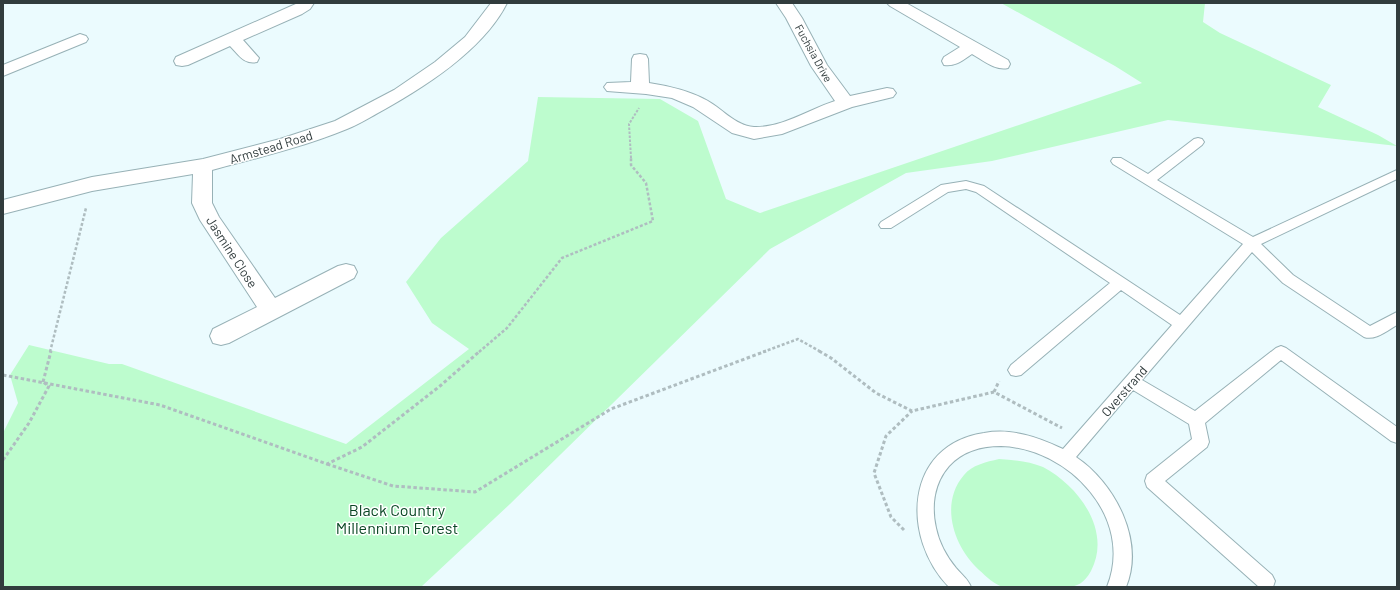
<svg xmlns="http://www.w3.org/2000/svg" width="1400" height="590" viewBox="0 0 1400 590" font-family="Barlow,sans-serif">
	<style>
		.green { fill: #bdfcce }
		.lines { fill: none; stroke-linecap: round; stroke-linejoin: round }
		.service-casing { stroke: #97b1b6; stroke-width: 2 }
		.minor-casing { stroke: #97b1b6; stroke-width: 2 }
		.path-far2 { stroke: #afbdc0; stroke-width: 2; stroke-dasharray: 2.5 1.5; stroke-linecap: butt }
		.path-far1 { stroke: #afbdc0; stroke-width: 2.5; stroke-dasharray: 3 2; stroke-linecap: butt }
		.path { stroke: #afbdc0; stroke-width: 3; stroke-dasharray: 3.5 2.5; stroke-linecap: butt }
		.service { fill: #fff; fill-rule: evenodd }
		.minor { fill: #fff; fill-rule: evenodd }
		.labels { text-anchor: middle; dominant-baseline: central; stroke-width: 3; stroke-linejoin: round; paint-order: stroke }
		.far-street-label { font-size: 11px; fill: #313c3d; stroke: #fff }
		.street-label { font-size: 13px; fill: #313c3d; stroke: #fff }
		.near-park-label { font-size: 16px; fill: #094724; stroke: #fff }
	</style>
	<rect width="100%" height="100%" fill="#ebfbfe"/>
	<g class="green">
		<polygon points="1001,3 1205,3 1203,22 1220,33 1331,85 1318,107 1378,135 1397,146 1168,120 992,161 906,173 770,249 510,504 421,587 3,587 3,433 18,403 10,375 29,345 109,364 122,364 346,444 469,349 432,323 406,282 441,238 528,161 538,97 660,99 698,121 726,199 760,213 1142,83 1115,66"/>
		<path d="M999,459C1014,460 1029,461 1043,467C1079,486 1112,531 1091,571C1084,583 1078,587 1065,587C1049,587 1018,590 1004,587C994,585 986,576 979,570C954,547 939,504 964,475C972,465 986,462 999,459Z"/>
	</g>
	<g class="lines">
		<g class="service-casing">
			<path id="service" d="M1198,138L1202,139L1204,142L1202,145L1157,180L1253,237L1397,170V179L1261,244L1293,275L1370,326L1397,312V325C1388,330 1375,341 1364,337L1283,283L1252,252L1142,380L1195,411L1276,348L1281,346L1286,348L1397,427V443L1391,441L1281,360L1205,423L1209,442L1207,447L1165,481L1272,575L1275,581L1273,587H1259L1147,487L1145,481L1147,475L1192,439L1189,424L1133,390L1076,457C1115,483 1145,541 1126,587H1107C1135,518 1069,448 1001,446C981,446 963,451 949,466C934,483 931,506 936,528C939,543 947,557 956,568C962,575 968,579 971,587H949C901,538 904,445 984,433C1012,428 1038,437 1063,449L1172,325L1121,290L1021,375L1016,376L1011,375L1008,370L1011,365L1110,283L976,192L966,189L948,192L891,228H881L879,225L881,222L941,185L966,181L984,186L1180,315L1243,244L1113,164L1111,161L1113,158H1121L1148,174L1194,139Z"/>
		</g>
		<g class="minor-casing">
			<g id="minor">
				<path d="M298,3H314L310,9L302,14L243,40L259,58L257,62C244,65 238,54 230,46L188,65L182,66L176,65L174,61L176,57Z"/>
				<path d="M491,3H507C483,51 422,89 376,114C367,119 357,125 347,129C303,147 257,158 212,170V203L219,217L275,298L338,266L346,264L354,266L357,272L354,278L229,343L221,345L213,343L210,336L213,329L257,307L200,220L192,203L193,174L92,191L3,214V200L92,177L203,159L280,139L335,121L394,90L435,62L465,37Z"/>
				<path d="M776,3H792L802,18L827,65L850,96L887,88L893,89L896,93L893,97L852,107L782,134L754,139L732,133L693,107L672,98L646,94L607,91L604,87L607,83L631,82L632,59L634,55L640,54L646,55L648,59L649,83C668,86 687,90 704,99C721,107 735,126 754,127C782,128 810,109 835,101L811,66L786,18Z"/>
				<path d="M887,3H906L1008,60L1010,64L1008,68C995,71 983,60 972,54C963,60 955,67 944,65L942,61L944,57L960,47L890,6Z"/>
				<polygon points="80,34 86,36 88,39 86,42 3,76 3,65"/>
			</g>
		</g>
		<polyline class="path-far2" points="631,158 629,124 639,108"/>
		<g class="path-far1">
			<polyline points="50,352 86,208"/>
			<polyline points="479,352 507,328 562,258 653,221 646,183 631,165 631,157"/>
			<polyline points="763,352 798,339 821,352"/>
		</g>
		<g class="path">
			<polyline points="819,351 831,358 876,393 912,411 994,392 1062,428"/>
			<polyline points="3,375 160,405 327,464 362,447 440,386 480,351"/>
			<polyline points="43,382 51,351"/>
			<polyline points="994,392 999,381"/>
			<polyline points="3,460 29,423 49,386 43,382"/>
			<polyline points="327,464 393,486 475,492 611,409 766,351"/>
			<polyline points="904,530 891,517 874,473 886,436 912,411"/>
		</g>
		<use href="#service" class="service"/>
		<use href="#minor" class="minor"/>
	</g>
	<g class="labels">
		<g class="far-street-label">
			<text transform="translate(814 53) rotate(61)">Fuchsia Drive</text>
		</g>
		<g class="street-label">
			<text transform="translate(271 147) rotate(-17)">Armstead Road</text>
			<text transform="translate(232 252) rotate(57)">Jasmine Close</text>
			<text transform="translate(1124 391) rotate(-49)">Overstrand</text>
		</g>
		<g class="near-park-label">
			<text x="397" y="509">Black Country<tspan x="397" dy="18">Millennium Forest</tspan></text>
		</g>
	</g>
	<rect width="1400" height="590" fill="none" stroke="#313c3d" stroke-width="8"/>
</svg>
